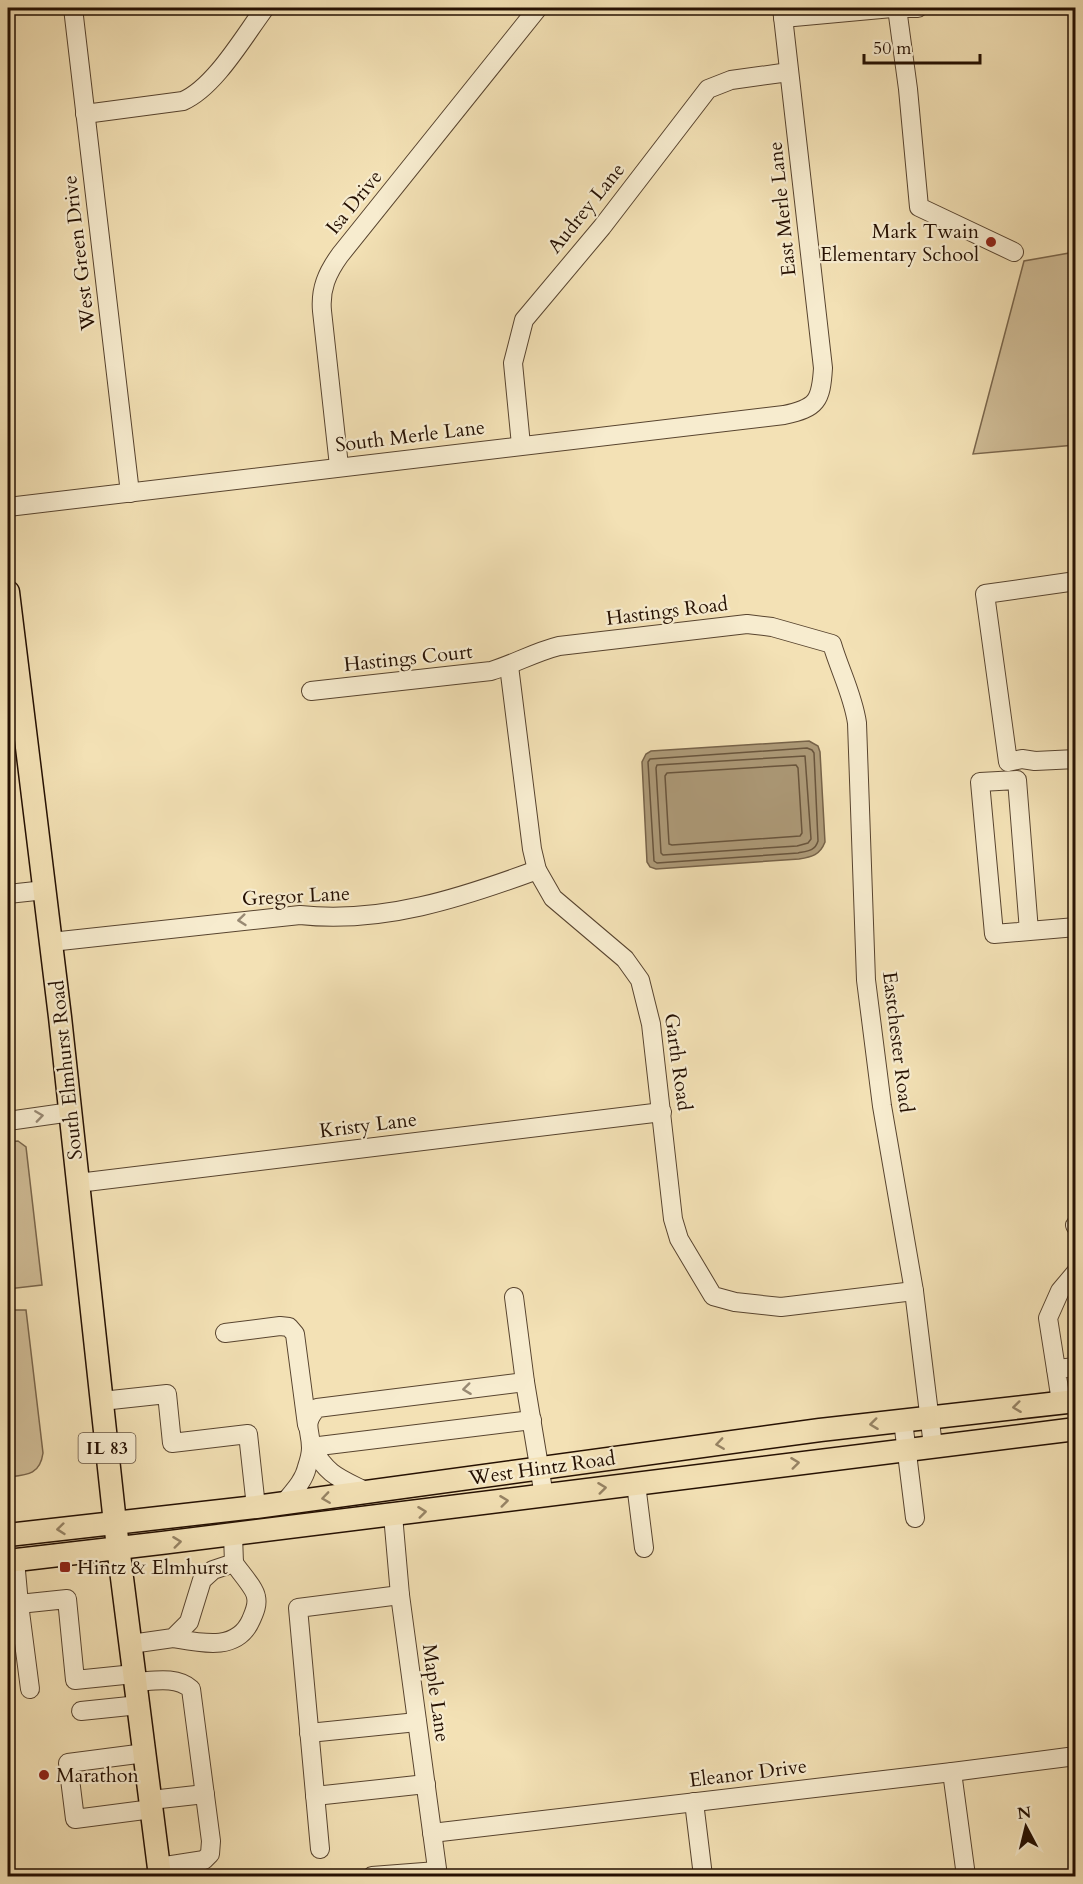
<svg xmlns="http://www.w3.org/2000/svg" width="1083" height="1884" viewBox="0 0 1083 1884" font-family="Cardo,serif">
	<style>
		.green { fill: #d0bd97; stroke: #7a664c; stroke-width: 1.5 }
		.water { fill: #ad9a78; stroke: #776349; stroke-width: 1.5 }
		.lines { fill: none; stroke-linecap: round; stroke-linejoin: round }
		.shore { stroke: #69553d; stroke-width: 1.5 }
		.minor-casing { stroke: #58442f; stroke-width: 20 }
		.major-casing { stroke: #251002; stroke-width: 25 }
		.minor { stroke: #f7eccf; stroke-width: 18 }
		.major { stroke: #f3e1b5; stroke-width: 22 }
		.oneway { stroke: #988973 }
		.oneway2 { stroke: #968364 }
		.poi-dot { fill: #8f2418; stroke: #f7eccf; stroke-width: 2 }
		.labels { text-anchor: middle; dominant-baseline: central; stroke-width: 4.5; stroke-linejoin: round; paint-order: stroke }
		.shield { fill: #f7eccf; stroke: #645240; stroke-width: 1.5 }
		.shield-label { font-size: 18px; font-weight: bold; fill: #251002 }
		.street-label { font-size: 20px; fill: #251002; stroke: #f7eccf }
		.poi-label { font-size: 20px; fill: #251002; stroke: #f7eccf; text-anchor: start }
	</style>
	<rect width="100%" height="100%" fill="#f3e1b5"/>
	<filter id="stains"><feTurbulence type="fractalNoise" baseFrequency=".00333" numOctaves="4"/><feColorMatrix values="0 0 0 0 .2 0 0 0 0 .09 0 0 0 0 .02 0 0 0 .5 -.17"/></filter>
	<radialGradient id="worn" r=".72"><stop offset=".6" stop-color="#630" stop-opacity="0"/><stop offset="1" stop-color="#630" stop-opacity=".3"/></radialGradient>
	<g class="green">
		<polygon points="1075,252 1075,445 973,454 1024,261"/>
		<polygon points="18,1141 26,1147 42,1285 8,1289 8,1142"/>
		<path d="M8,1310H26L43,1453C40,1475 27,1475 8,1477Z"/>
	</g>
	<path class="water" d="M809,741L818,746L820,752L825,842C820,855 812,857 799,859L656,869L650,867L647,862L642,762L646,754L651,751Z"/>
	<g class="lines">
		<g class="shore">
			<path d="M807,748L812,750L814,753L818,841C815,851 808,851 798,853L657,863L654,861L648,762L650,759Z"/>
			<polygon points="805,756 811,839 808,843 797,846 663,855 661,853 656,768 657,765"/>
			<polygon points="796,765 798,768 802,833 800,836 672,845 669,844 665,776 667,773"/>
		</g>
		<g class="minor-casing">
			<g id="minor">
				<polyline points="73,8 130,493"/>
				<polyline points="897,8 908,89 919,207 1014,252"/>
				<polyline points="902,8 918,8"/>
				<polyline points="783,18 892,8"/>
				<path d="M85,114L183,101C215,87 244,36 265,8"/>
				<polyline points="521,445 513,363 524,320 602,227 708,89 731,80 789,72"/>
				<path d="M339,466L322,311C320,289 327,273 340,255L538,8"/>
				<path d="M8,507L784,415C817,408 821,401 823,368L782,8"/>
				<polyline points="1076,581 985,594 1008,762 1022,759 1035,761 1076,759"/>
				<polyline points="509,666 532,849 537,870 553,898 625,959 640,980 651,1024 673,1219 679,1239 713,1296 735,1302 781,1307 914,1291"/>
				<path d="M311,691L491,671C514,664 535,652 559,646L747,624L772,627L832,644C840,671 853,695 857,723L866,980L882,1106L914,1291L933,1446"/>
				<polyline points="8,894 45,890"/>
				<polyline points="1029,931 1017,780 980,782 994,934 1076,927"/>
				<path d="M51,942L300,915C382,924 461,898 537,870"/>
				<polyline points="8,1121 71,1112"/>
				<polyline points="78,1183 662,1112"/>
				<polyline points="1075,1225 1076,1227"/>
				<polyline points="514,1297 525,1382 544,1496"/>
				<polyline points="225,1333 280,1326 289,1327 295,1334 307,1425"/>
				<polyline points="1056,1369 1048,1318 1060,1291 1076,1272"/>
				<polyline points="102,1401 167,1394 172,1443 248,1434 256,1507"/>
				<polyline points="1061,1402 1056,1369 1076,1367"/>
				<polyline points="903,1421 915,1518"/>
				<polyline points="636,1484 644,1548"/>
				<path d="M367,1492C337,1477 329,1476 311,1447L532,1420"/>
				<path d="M284,1503C293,1492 304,1481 307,1467C309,1461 311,1454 311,1448C311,1429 302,1425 317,1408L525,1382"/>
				<polyline points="393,1515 400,1595 438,1876"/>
				<polyline points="15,1560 19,1604 67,1599 75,1680 134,1674"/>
				<polyline points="19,1604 30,1689"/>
				<path d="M173,1638C201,1643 237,1652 251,1620C254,1613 258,1605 256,1597C255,1588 239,1571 234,1563"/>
				<polyline points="131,1644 173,1638 189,1622 202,1580 213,1570 234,1563 233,1535"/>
				<path d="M135,1682C154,1681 176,1676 191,1689L211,1841L210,1854L204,1860L159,1867"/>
				<polyline points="81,1711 139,1705"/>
				<polyline points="309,1733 417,1722"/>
				<polyline points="145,1753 68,1763 75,1819 152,1809"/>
				<polyline points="952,1772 966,1876"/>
				<polyline points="315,1796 426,1784"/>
				<polyline points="151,1800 205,1794"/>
				<polyline points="694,1802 703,1876"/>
				<polyline points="432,1833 952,1772 1068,1757"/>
				<polyline points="320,1849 298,1608 400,1595"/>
				<polyline points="372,1876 437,1871"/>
			</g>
		</g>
		<g class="major-casing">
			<g id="major">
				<polyline points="8,592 60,1017 115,1523 160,1876"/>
				<polyline points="8,1535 256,1507 820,1430 1076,1401"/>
				<path d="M8,1561C364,1520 719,1473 1076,1429"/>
			</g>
		</g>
		<use href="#minor" class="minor"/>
		<use href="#major" class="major"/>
	</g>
	<defs><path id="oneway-chevron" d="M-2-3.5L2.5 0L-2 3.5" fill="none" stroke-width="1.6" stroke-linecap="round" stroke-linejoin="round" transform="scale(1.5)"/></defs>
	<g class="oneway">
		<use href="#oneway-chevron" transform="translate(242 920) rotate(174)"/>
		<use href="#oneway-chevron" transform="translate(39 1116) rotate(-8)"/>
		<use href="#oneway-chevron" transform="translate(467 1389) rotate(173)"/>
	</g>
	<g class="oneway2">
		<use href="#oneway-chevron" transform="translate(1017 1407) rotate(173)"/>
		<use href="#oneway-chevron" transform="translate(874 1424) rotate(173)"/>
		<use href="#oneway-chevron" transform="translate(720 1444) rotate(172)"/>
		<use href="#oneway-chevron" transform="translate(795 1463) rotate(-7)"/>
		<use href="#oneway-chevron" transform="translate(602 1488) rotate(-7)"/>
		<use href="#oneway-chevron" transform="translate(326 1498) rotate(172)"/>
		<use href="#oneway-chevron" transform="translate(504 1501) rotate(-7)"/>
		<use href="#oneway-chevron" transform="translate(422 1512) rotate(-7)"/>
		<use href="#oneway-chevron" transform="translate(61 1529) rotate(174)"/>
		<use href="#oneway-chevron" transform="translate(177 1542) rotate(-7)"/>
	</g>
	<g class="poi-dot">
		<circle cx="991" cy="242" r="6"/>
		<rect x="59" y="1561" width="12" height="12" rx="3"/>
		<circle cx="44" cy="1775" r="6"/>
	</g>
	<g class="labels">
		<rect class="shield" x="78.5" y="1433" width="57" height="30" rx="4.5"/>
		<g class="shield-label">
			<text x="107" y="1448">IL 83</text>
		</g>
		<g class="street-label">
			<text transform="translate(354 202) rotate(-51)">Isa Drive</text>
			<text transform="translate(586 208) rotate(-51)">Audrey Lane</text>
			<text transform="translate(782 209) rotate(-96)">East Merle Lane</text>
			<text transform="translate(79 253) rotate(-97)">West Green Drive</text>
			<text transform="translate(410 436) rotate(-7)">South Merle Lane</text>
			<text transform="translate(667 611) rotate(-7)">Hastings Road</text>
			<text transform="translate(408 658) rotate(-6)">Hastings Court</text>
			<text transform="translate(296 896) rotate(-3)">Gregor Lane</text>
			<text transform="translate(898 1042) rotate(83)">Eastchester Road</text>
			<text transform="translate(678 1062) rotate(82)">Garth Road</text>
			<text transform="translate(66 1070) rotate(-96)">South Elmhurst Road</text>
			<text transform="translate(368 1125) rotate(-7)">Kristy Lane</text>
			<text transform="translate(542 1468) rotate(-8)">West Hintz Road</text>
			<text transform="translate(436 1693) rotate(82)">Maple Lane</text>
			<text transform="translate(748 1773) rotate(-7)">Eleanor Drive</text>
		</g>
		<g class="poi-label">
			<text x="979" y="231" text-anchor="end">Mark Twain<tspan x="979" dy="23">Elementary School</tspan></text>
			<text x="77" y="1567">Hintz &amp; Elmhurst</text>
			<text x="56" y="1775">Marathon</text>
		</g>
	</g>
	<rect width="1083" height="1884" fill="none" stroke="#f3e1b5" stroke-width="30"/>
	<rect x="9" y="9" width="1065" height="1866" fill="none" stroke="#251002" stroke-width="3"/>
	<rect x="15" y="15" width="1053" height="1854" fill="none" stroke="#251002" stroke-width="1.5"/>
	<g transform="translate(1026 1827) rotate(353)" stroke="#f7eccf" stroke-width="4.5" paint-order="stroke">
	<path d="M0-4.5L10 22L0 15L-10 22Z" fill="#251002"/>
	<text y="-9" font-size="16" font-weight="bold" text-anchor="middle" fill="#251002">N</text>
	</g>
	<path d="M864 54v9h116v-9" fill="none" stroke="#251002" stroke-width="3"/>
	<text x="873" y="54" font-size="18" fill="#251002" stroke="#f7eccf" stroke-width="4.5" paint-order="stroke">50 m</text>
	<rect width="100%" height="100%" filter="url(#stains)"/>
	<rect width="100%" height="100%" fill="url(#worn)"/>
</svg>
